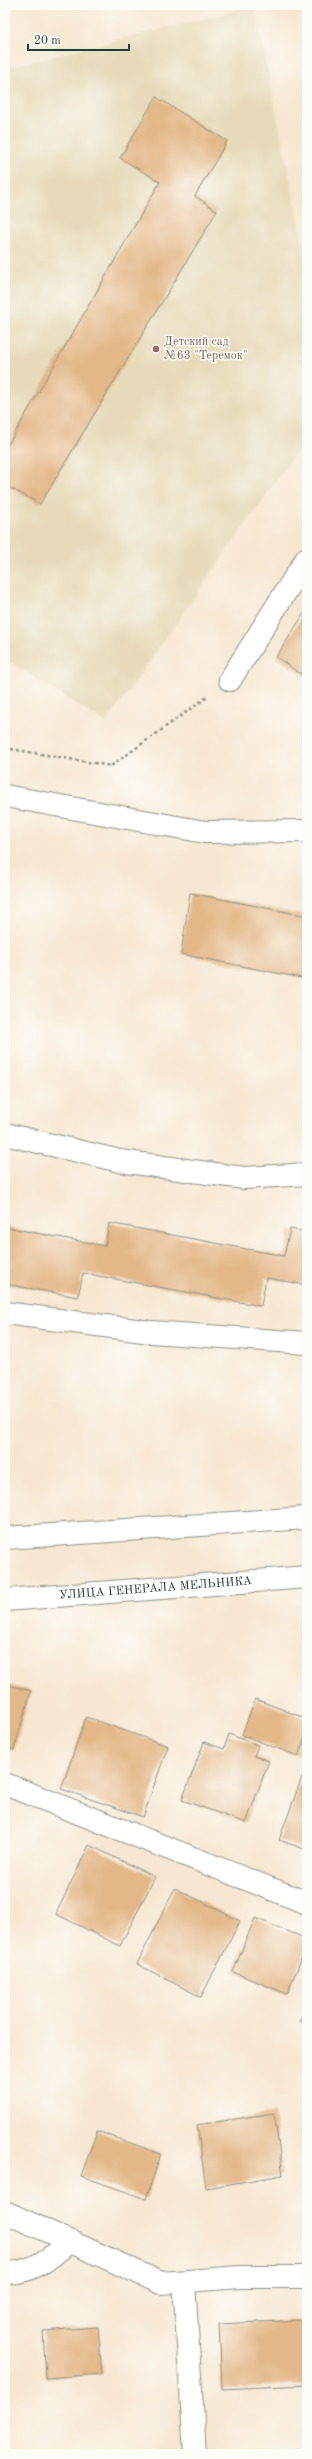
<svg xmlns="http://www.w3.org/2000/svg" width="312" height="2459" viewBox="0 0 312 2459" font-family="'Old Standard TT',serif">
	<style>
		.built { fill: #e7daba }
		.building { fill: #e3b787 }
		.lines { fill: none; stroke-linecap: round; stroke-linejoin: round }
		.minor-casing { stroke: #8b9283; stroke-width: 24 }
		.major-casing { stroke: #8b9283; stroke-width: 24 }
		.path { stroke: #8b9283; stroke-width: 2.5; stroke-dasharray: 3 3; stroke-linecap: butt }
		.minor { stroke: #fff; stroke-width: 22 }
		.major { stroke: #fff; stroke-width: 22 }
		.education-dot { fill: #8d6e63; stroke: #fdfcf7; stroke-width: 1.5 }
		.labels { text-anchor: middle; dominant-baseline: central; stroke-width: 3; stroke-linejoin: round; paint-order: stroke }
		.education-label { font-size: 12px; fill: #785e54; stroke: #fdfcf7; text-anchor: start }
		.street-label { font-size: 12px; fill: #1f3d34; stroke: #fdfcf7 }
	</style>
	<rect width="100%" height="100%" fill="#fdfcf7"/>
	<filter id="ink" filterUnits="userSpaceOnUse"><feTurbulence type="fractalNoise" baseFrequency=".025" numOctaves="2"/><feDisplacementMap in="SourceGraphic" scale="8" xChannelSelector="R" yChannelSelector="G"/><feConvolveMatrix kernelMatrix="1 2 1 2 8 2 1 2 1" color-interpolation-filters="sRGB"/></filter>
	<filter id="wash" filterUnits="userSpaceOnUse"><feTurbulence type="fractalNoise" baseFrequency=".012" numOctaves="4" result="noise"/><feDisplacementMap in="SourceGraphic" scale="16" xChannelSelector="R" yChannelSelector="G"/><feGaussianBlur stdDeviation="0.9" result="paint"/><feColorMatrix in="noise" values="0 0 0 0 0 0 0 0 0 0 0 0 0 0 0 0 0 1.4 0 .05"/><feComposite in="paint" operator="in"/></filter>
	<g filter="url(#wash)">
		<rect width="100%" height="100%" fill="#f7e7d2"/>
		<polygon class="built" points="254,6 307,260 307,437 106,723 5,659 5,68"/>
		<g id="blocks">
			<g class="building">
				<polygon points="156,97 227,141 195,196 217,211 40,504 5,485 5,450 160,182 120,158"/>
				<polygon points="307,609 307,678 276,657"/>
				<polygon points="190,893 307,916 307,979 181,954"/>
				<polygon points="109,1223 284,1256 290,1229 307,1232 307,1285 266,1278 261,1306 83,1273 78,1297 5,1284 5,1227 105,1246"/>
				<polygon points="5,1684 31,1691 14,1750 5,1748"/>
				<polygon points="255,1699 307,1719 307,1732 298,1756 242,1735"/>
				<polygon points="86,1717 168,1746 143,1817 61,1789"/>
				<polygon points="229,1734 258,1745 254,1756 269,1761 246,1823 182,1800 204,1742 224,1749"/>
				<polygon points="302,1777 307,1779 307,1850 279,1840"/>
				<polygon points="89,1845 155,1877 120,1946 56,1914"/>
				<polygon points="175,1888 240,1921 201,1997 137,1964"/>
				<polygon points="255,1918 307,1939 307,1945 287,1994 233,1972"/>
				<polygon points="307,2004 307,2024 300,2021"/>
				<polygon points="274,2113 283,2175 206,2188 197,2125"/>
				<polygon points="97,2131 161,2154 146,2199 81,2176"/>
				<polygon points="303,2320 306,2385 222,2389 219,2324"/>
				<polygon points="98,2327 102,2374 46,2378 43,2331"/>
			</g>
		</g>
	</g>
	<g filter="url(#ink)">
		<use href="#blocks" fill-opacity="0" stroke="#8b9283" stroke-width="1"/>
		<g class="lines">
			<g class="minor-casing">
				<g id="minor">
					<polyline points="230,680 307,558"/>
					<polyline points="5,796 205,832 307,831"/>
					<polyline points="5,1134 120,1161 244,1178 307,1174"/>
					<polyline points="5,1313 151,1332 307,1343"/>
					<polyline points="5,1784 307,1903"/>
					<polyline points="5,2212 69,2241"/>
					<path d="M5,2273C31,2274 52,2258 69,2241L161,2283L240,2277H307"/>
					<polyline points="184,2282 195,2454"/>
				</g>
			</g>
			<g class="major-casing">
				<g id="major">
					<polyline points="5,1538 307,1518"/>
					<path id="s1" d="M5,1600L307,1577"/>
				</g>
			</g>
			<polyline class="path" points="5,748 111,766 207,697"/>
			<use href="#minor" class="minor"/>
			<use href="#major" class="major"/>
		</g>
	</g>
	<circle class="education-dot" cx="156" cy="349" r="4"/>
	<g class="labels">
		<g class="education-label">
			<text x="164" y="342">Детский сад<tspan x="164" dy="14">№63 "Теремок"</tspan></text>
		</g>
		<g class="street-label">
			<text stroke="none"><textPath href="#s1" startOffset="151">УЛИЦА ГЕНЕРАЛА МЕЛЬНИКА</textPath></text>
		</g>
	</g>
	<rect width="312" height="2459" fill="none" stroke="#fdfcf7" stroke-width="20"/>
	<path d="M28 44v6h101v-6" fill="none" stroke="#1f3d34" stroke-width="2"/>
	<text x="34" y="44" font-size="12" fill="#1f3d34" stroke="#fdfcf7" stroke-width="3" paint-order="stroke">20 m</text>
</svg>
